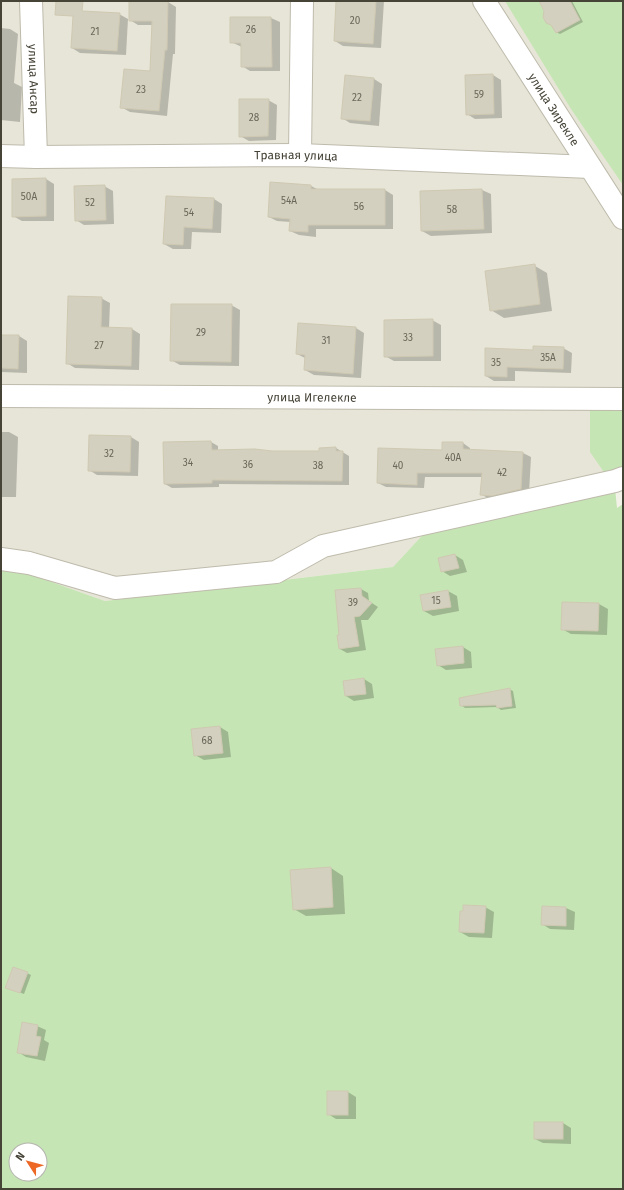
<svg xmlns="http://www.w3.org/2000/svg" width="624" height="1190" viewBox="0 0 624 1190" font-family="'Fira Sans',sans-serif">
	<style>
		.residential { fill: #e7e5d7 }
		.green { fill: #c6e5b4; fill-rule: evenodd }
		.shadow { fill: #0003 }
		.building { fill: #d4d0bf; stroke: #cfc9b2 }
		.lines { fill: none; stroke-linecap: round; stroke-linejoin: round }
		.minor-casing { stroke: #bebbac; stroke-width: 24 }
		.minor { stroke: #fff; stroke-width: 22 }
		.labels { text-anchor: middle; dominant-baseline: central; stroke-width: 3.5; stroke-linejoin: round; paint-order: stroke }
		.number-label { font-size: 10px; fill: #6a6659 }
		.street-label { font-size: 12px; fill: #464337; stroke: #fff }
	</style>
	<rect width="100%" height="100%" fill="#f3f2e9"/>
	<polygon class="residential" points="1,1 611,1 623,11 623,485 430,527 393,567 105,601 1,564"/>
	<g class="green">
		<polygon points="505,1 623,1 623,185 571,109"/>
		<polygon points="623,406 623,484 608,478 590,452 590,407"/>
		<path d="M615,488L617,508L623,504V1189H1V564L105,601L393,567L430,527ZM16,1150H40V1174H16Z"/>
	</g>
	<g class="shadow">
		<polygon points="130,1 168,2 176,7 175,54 173,54 167,116 130,112 121,107 151,72 153,25 138,25 130,20"/>
		<polygon points="337,1 384,1 381,48 343,46 335,41"/>
		<polygon points="547,1 572,1 583,22 560,34 556,32 553,25"/>
		<polygon points="119,14 128,19 126,55 80,53 72,48"/>
		<polygon points="231,18 271,18 280,22 280,71 250,71 242,66 242,47 231,42"/>
		<polygon points="1,28 10,29 18,34 14,83 22,87 20,122 1,120"/>
		<polygon points="493,75 501,80 502,118 475,119 467,114"/>
		<polygon points="374,79 382,84 379,126 350,123 342,118"/>
		<polygon points="268,100 277,105 276,140 249,141 240,136"/>
		<polygon points="46,179 54,184 54,221 22,221 13,216"/>
		<polygon points="104,186 113,191 114,224 84,225 76,220"/>
		<polygon points="311,186 319,190 385,190 393,195 393,229 316,229 316,237 299,235 290,231 291,222 277,221 269,217"/>
		<polygon points="482,190 491,194 492,233 431,236 422,231 421,192"/>
		<polygon points="214,199 222,204 221,233 192,232 191,249 173,249 164,244"/>
		<polygon points="535,266 547,273 552,311 504,318 491,310"/>
		<polygon points="101,298 110,303 109,328 132,329 140,334 139,370 75,368 67,363"/>
		<polygon points="231,305 240,310 239,366 180,365 171,360"/>
		<polygon points="432,320 441,325 441,361 394,361 385,356"/>
		<polygon points="356,328 364,333 361,378 314,375 305,370 305,358 297,354"/>
		<polygon points="1,336 19,336 27,341 27,373 1,372"/>
		<polygon points="563,348 572,353 571,373 515,371 515,381 494,381 486,376 534,351"/>
		<polygon points="1,432 9,432 18,437 16,497 1,497"/>
		<polygon points="131,437 139,442 138,476 97,475 89,470"/>
		<polygon points="211,442 218,446 218,451 272,452 320,452 336,448 349,456 349,485 219,484 219,487 172,488 165,484 164,443"/>
		<polygon points="463,443 470,448 470,450 523,453 531,457 529,493 489,499 481,494 483,477 425,477 424,488 386,487 378,483 443,451"/>
		<polygon points="455,555 463,560 467,572 450,576 442,571"/>
		<polygon points="361,589 368,593 369,601 378,607 368,620 361,620 366,650 347,653 340,649 340,635"/>
		<polygon points="448,591 457,596 459,611 433,616 424,611 421,596"/>
		<polygon points="563,603 599,604 608,609 607,635 571,634 562,629"/>
		<polygon points="463,647 471,652 472,668 446,670 438,665"/>
		<polygon points="364,679 372,684 374,698 354,701 346,696"/>
		<polygon points="509,689 513,691 516,708 501,710 497,707 465,708 461,705"/>
		<polygon points="220,727 228,732 231,757 204,760 195,755"/>
		<polygon points="331,868 343,876 345,914 306,916 294,909"/>
		<polygon points="485,907 494,912 492,938 469,937 460,932"/>
		<polygon points="542,907 566,908 575,912 574,930 550,929 542,924"/>
		<polygon points="27,973 31,975 24,994 10,989"/>
		<polygon points="37,1026 46,1030 44,1040 49,1043 45,1061 26,1057 18,1052"/>
		<polygon points="348,1092 356,1097 356,1119 336,1119 328,1114"/>
		<polygon points="563,1123 571,1128 571,1144 543,1143 535,1139"/>
	</g>
	<g class="building">
		<polygon points="56,1 83,1 82,11 120,13 117,51 71,48 73,16 55,15"/>
		<polygon points="129,1 168,1 167,50 165,50 159,111 120,108 124,69 150,71 152,21 129,21"/>
		<polygon points="336,1 376,1 373,44 334,41"/>
		<polygon points="539,1 570,1 580,20 556,33 551,25 546,23 543,17 544,11"/>
		<polygon points="230,17 271,17 272,67 241,67 241,43 230,43"/>
		<polygon points="493,74 494,114 466,115 465,75"/>
		<polygon points="345,75 374,78 370,121 341,119"/>
		<polygon points="239,99 269,99 268,136 239,137"/>
		<polygon points="46,178 46,216 12,217 12,179"/>
		<polygon points="270,182 311,185 311,189 385,189 385,225 308,225 308,232 289,231 290,219 268,217"/>
		<polygon points="105,185 106,220 75,221 74,186"/>
		<polygon points="482,189 484,229 421,231 420,191"/>
		<polygon points="166,196 214,198 212,229 184,227 183,245 163,244"/>
		<polygon points="535,264 540,304 490,311 485,271"/>
		<polygon points="68,296 102,297 101,327 132,328 131,366 66,364"/>
		<polygon points="171,304 232,304 231,362 170,361"/>
		<polygon points="433,319 433,356 384,357 384,320"/>
		<polygon points="298,323 356,327 353,374 304,370 305,355 296,354"/>
		<polygon points="1,335 19,335 18,369 1,368"/>
		<polygon points="533,346 564,347 563,369 507,367 507,377 485,376 485,348 533,350"/>
		<polygon points="89,435 131,436 130,472 88,471"/>
		<polygon points="211,441 212,450 255,449 272,451 319,451 319,448 336,447 336,451 343,451 342,481 212,480 212,483 164,484 163,442"/>
		<polygon points="442,442 463,442 463,449 523,452 521,489 492,496 480,495 482,473 417,473 417,485 377,483 378,448 442,450"/>
		<polygon points="455,554 459,568 441,572 438,558"/>
		<polygon points="361,588 362,596 372,603 360,616 354,617 359,646 339,649 337,635 339,635 335,590"/>
		<polygon points="448,590 451,607 423,611 420,595"/>
		<polygon points="562,602 599,603 598,631 561,630"/>
		<polygon points="463,646 464,663 437,666 435,649"/>
		<polygon points="364,678 366,694 345,696 343,681"/>
		<polygon points="510,688 512,706 497,708 496,705 460,706 459,698"/>
		<polygon points="220,726 223,753 194,756 191,729"/>
		<polygon points="331,867 333,907 293,910 290,870"/>
		<polygon points="463,905 486,906 484,933 459,932 460,911 463,911"/>
		<polygon points="542,906 566,907 566,926 541,925"/>
		<polygon points="13,967 28,972 20,993 5,988"/>
		<polygon points="22,1022 38,1025 36,1036 41,1037 37,1056 17,1053"/>
		<rect x="327" y="1091" width="21" height="24"/>
		<rect x="534" y="1122" width="29" height="17"/>
	</g>
	<g class="lines">
		<g class="minor-casing">
			<g id="minor">
				<path id="s1" d="M31,1L36,157"/>
				<path id="s2" d="M484,1L623,218"/>
				<polyline points="300,155 302,1"/>
				<path id="s3" d="M1,156L36,157L300,155L590,167"/>
				<path id="s4" d="M1,396L623,399"/>
				<polyline points="1,559 29,563 115,588 276,572 323,546 615,481 623,478"/>
			</g>
		</g>
		<use href="#minor" class="minor"/>
	</g>
	<g class="labels">
		<g class="number-label">
			<text x="355" y="21">20</text>
			<text x="251" y="30">26</text>
			<text x="95" y="32">21</text>
			<text x="141" y="90">23</text>
			<text x="479" y="95">59</text>
			<text x="357" y="98">22</text>
			<text x="254" y="118">28</text>
			<text x="29" y="197">50А</text>
			<text x="289" y="201">54А</text>
			<text x="90" y="203">52</text>
			<text x="359" y="207">56</text>
			<text x="452" y="210">58</text>
			<text x="189" y="213">54</text>
			<text x="201" y="333">29</text>
			<text x="408" y="338">33</text>
			<text x="326" y="341">31</text>
			<text x="99" y="346">27</text>
			<text x="548" y="358">35А</text>
			<text x="496" y="363">35</text>
			<text x="109" y="454">32</text>
			<text x="453" y="458">40А</text>
			<text x="188" y="463">34</text>
			<text x="248" y="465">36</text>
			<text x="318" y="466">38</text>
			<text x="398" y="466">40</text>
			<text x="502" y="473">42</text>
			<text x="436" y="601">15</text>
			<text x="353" y="603">39</text>
			<text x="207" y="741">68</text>
		</g>
		<g class="street-label">
			<text stroke="none"><textPath href="#s1" startOffset="78">улица Ансар</textPath></text>
			<text stroke="none"><textPath href="#s2" startOffset="129">улица Зирекле</textPath></text>
			<text stroke="none"><textPath href="#s3" startOffset="295">Травная улица</textPath></text>
			<text stroke="none"><textPath href="#s4" startOffset="311">улица Игелекле</textPath></text>
		</g>
	</g>
	<rect width="624" height="1190" fill="none" stroke="#464337" stroke-width="4"/>
	<g transform="translate(28 1162) rotate(306)"><circle r="19" fill="#ffffff" stroke="#b5b4af"/>
	<path d="M0-3L7 15L0 10L-7 15Z" fill="#ed6725"/>
	<text y="-6" font-size="11" font-weight="bold" text-anchor="middle" fill="#464337">N</text>
	</g>
</svg>
